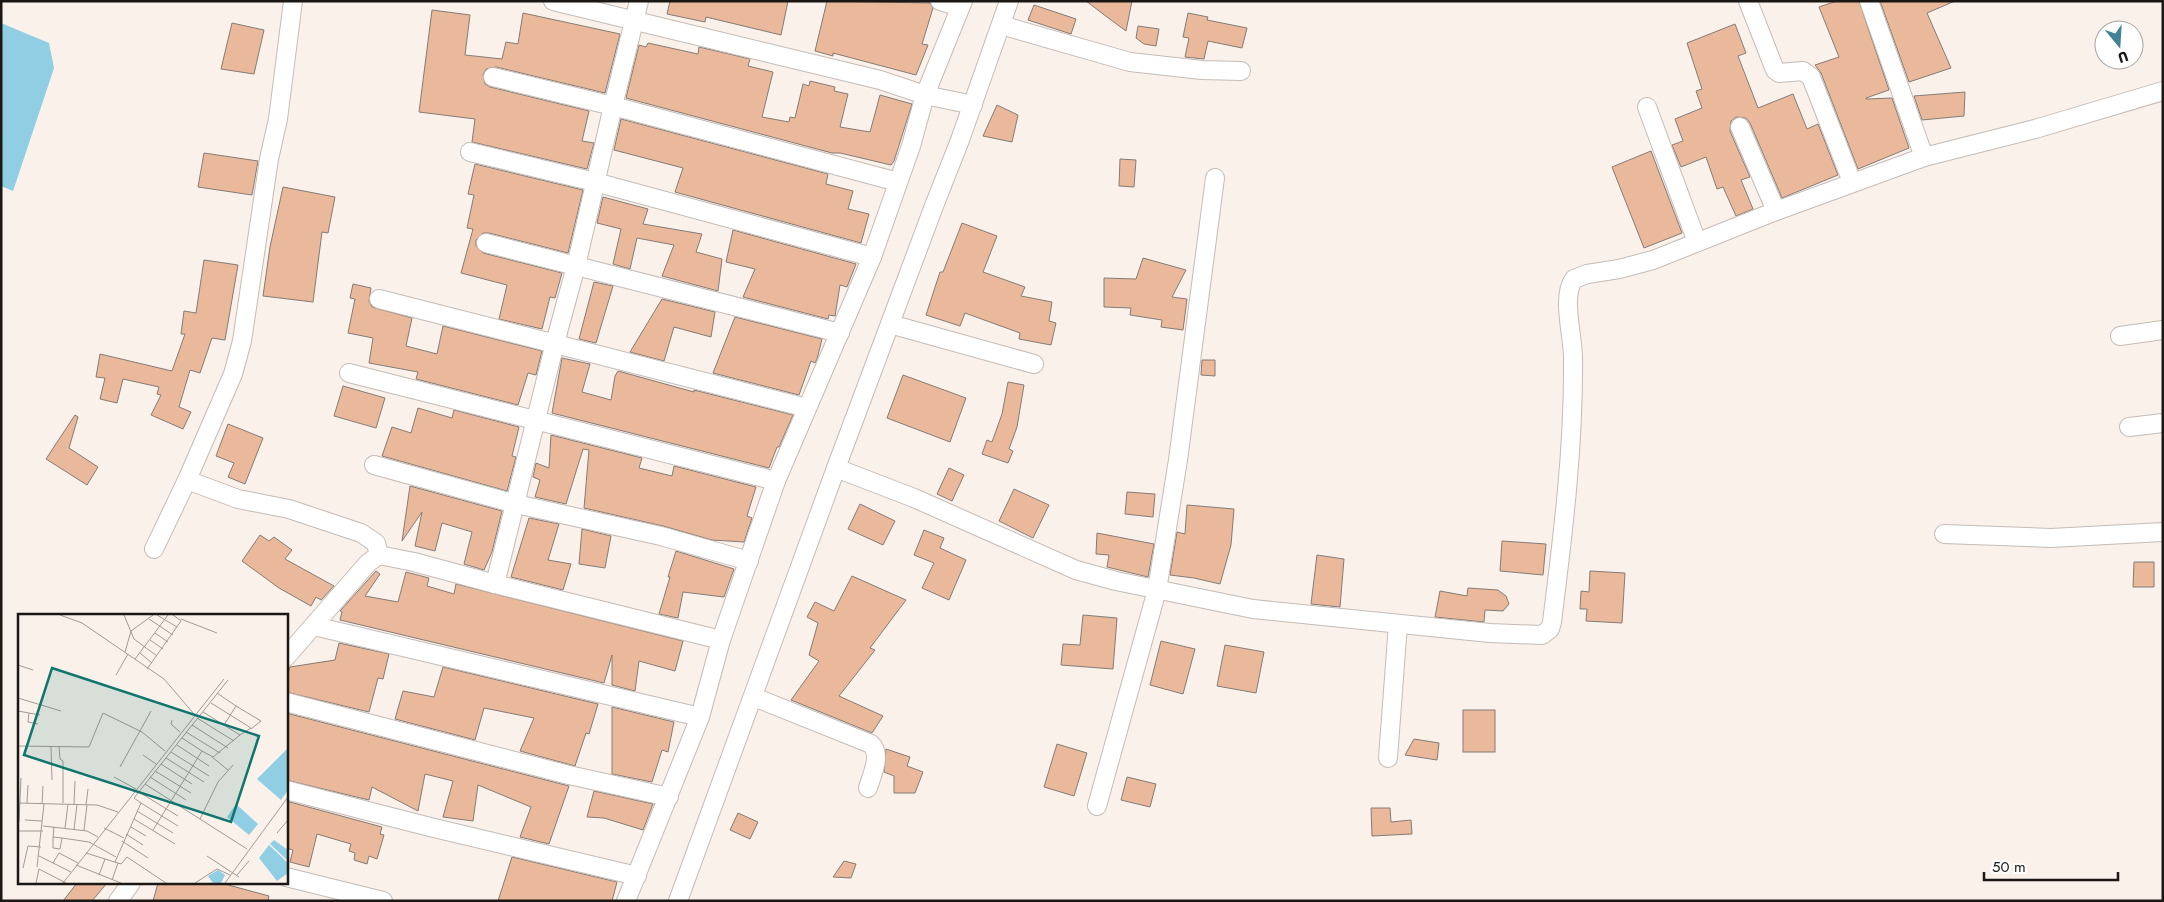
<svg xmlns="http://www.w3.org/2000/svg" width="2164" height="902" viewBox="0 0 2164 902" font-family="Jost,sans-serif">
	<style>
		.water { fill: #8fcee3 }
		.building { fill: #eab89a; stroke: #847c76 }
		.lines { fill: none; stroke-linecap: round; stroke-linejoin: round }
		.minor-casing { stroke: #c5bbb6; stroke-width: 20 }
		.minor { stroke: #fff; stroke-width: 18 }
		.inset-road { fill: none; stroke: #a19a95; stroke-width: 1 }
		.view { fill: #0f766e; fill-opacity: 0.15; stroke: #0f766e; stroke-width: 2.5 }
		.inset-edge { fill: none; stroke: #1b1715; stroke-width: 2.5 }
	</style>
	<rect width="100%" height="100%" fill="#fbf1eb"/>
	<polygon class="water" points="1,23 49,43 54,68 13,191 1,186"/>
	<g class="building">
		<polygon points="670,1 788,1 781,35 706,17 705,22 667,14"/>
		<polygon points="827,1 930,3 933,8 922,44 928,45 916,75 833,53 833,56 815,51"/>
		<polygon points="1086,1 1132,1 1126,31 1107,17"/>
		<polygon points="1837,1 1859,1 1889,90 1866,98 1866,99 1892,98 1909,148 1858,169 1821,73 1815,65 1839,57 1819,7"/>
		<polygon points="1880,1 1955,1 1927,13 1951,68 1909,82"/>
		<polygon points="1034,5 1076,19 1071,34 1028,20"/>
		<polygon points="432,10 470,15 465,55 502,59 506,42 518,44 523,13 620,34 605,93 496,67 486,69 483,75 485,84 490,87 589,111 582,141 594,143 587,169 472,142 475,119 419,112"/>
		<polygon points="1188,13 1208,17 1207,20 1247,28 1242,48 1208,41 1204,59 1185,57 1189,38 1183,37"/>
		<polygon points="232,23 264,30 254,74 221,69"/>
		<polygon points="1735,24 1746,53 1738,56 1758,108 1793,94 1807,129 1818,124 1838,175 1782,198 1750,123 1746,118 1736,117 1731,121 1730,131 1750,177 1741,180 1753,209 1736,216 1723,187 1717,189 1706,157 1681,167 1672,145 1683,141 1675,119 1702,108 1696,91 1702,89 1687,43"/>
		<polygon points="1138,26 1159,29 1156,46 1144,44 1136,38"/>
		<polygon points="648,43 698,54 699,47 750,59 748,66 773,72 762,117 789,122 790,117 795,118 803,84 809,86 810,81 835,87 834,91 848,94 840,127 870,132 880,95 912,104 894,161 891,165 840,153 832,153 626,98 639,45 646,47"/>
		<polygon points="1965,92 1964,116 1922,120 1914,96"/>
		<polygon points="997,105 1018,115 1012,142 983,136"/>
		<polygon points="621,119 828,174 826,184 853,191 848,209 869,214 861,243 675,192 683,168 614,150"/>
		<polygon points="1651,151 1682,233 1644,248 1612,167"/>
		<polygon points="204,153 258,161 252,195 198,187"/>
		<polygon points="1120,159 1136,160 1134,187 1119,186"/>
		<polygon points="475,164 583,190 568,253 489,233 483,233 476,240 476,246 483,253 562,273 555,298 550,297 542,329 499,319 507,285 461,273 473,229 467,228 474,195 468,194"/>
		<polygon points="283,187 335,197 328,233 322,232 313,302 263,296 270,247"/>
		<polygon points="603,197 648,209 643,224 702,234 696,252 722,259 718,291 662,276 674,245 637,238 630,269 613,264 621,229 597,223"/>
		<polygon points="962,223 997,236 983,272 1025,287 1021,296 1052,302 1049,321 1056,323 1051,345 1019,339 1020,333 965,313 960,326 926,315 940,272 943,272"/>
		<polygon points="733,230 856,264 847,287 840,285 835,316 829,315 828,319 743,297 755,269 726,262"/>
		<polygon points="1143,258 1186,270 1172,297 1187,299 1183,330 1161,327 1162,320 1130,315 1131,308 1104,307 1104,278 1136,279"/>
		<polygon points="204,260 238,265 225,340 212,338 200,373 190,370 179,407 191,412 183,429 151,415 161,395 157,394 159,387 123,379 117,403 100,399 105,378 96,377 100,354 172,371 185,334 181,334 184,311 196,313"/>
		<polygon points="594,282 613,286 596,343 579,339"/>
		<polygon points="353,284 371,288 369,301 372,307 412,318 406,346 437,354 443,326 542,351 536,375 528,373 518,405 416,379 418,372 369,363 373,338 348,333 355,299 350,298"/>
		<polygon points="662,299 715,312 711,337 674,327 664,361 630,352"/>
		<polygon points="735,317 822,339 817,359 815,363 811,361 799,395 713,373"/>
		<polygon points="562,358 590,364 582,392 611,400 615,376 618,371 694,392 694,390 793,415 779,447 777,447 769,468 552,413"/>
		<polygon points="1202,360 1215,360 1215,376 1201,375"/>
		<polygon points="903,375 966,398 950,442 887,418"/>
		<polygon points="1008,382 1024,385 1017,427 1009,449 1013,451 1008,463 982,454 987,440 992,442 1002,414"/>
		<polygon points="343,386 385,398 376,428 334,416"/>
		<polygon points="418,408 452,418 454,410 519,427 512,456 516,457 507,491 382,456 392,427 411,433"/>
		<polygon points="75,415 78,417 69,448 98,467 87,485 46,459"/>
		<polygon points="228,424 263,438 245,484 228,477 234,463 216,456"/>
		<polygon points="551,435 642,458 639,468 672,476 674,466 756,487 747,516 752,518 744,542 712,540 663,526 584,508 589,450 583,449 566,504 535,497 540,480 533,477 536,463 549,468"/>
		<polygon points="949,468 964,475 952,501 937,494"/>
		<polygon points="410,486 502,511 492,552 484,570 464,564 472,532 442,523 435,551 415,546 422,512 402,541"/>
		<polygon points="1014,489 1049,505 1033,538 999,521"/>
		<polygon points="1127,492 1155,494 1153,517 1125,514"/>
		<polygon points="860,504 895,521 883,545 848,529"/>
		<polygon points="1187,505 1234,509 1231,545 1220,584 1194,578 1170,575 1177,532 1185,534"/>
		<polygon points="529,518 559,524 548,560 571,564 563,590 511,577"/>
		<polygon points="582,529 611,536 605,568 579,564"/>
		<polygon points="924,530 944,538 940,548 966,560 949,600 922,588 934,563 914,555"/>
		<polygon points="1097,533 1154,544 1148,577 1107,567 1109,555 1096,554"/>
		<polygon points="260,535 269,541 274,537 292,550 285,559 334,586 321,600 316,597 311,606 279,588 242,561"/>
		<polygon points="1502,541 1546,544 1543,575 1500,571"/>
		<polygon points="676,551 734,569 724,597 683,592 678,618 659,614 670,577 668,577"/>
		<polygon points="1317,555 1344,559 1340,607 1311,604"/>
		<polygon points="2134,562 2154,562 2154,587 2133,587"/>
		<polygon points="376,571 380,574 365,596 398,602 406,572 429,578 427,586 454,594 456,584 683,641 675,671 639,661 635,691 612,685 612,655 604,683 340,620 342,612 340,611"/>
		<polygon points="1590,571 1625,573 1622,623 1586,621 1587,609 1580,609 1581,591 1589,592"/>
		<polygon points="852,576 906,600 870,648 875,650 839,696 883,716 872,733 791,700 819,661 809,655 818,623 807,617 815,602 834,611"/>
		<polygon points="1468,588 1498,590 1506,596 1509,604 1503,611 1485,610 1484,622 1435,617 1440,591 1467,596"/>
		<polygon points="1083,615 1117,618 1113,669 1061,665 1063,644 1080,645"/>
		<polygon points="1161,641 1195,649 1183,694 1150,685"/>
		<polygon points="339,643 389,654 383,679 378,678 369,712 286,692 286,679 290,667 335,660"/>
		<polygon points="1225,645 1264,652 1256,693 1217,686"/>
		<polygon points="443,667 598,704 589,734 586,733 575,766 520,751 534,718 484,708 475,740 395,719 403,691 434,697"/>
		<polygon points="612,707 674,722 668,752 662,750 652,782 612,774"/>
		<rect x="1463" y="710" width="32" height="42"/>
		<polygon points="286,713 569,786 549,844 520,837 531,807 478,785 473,821 443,817 453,781 425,774 418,811 372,787 369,800 286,780"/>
		<polygon points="1414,739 1439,743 1437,760 1405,755"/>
		<polygon points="1057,744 1087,753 1074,796 1044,787"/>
		<polygon points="886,749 910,757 907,766 923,772 915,793 894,793 894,776 884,772"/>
		<polygon points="1127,777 1156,784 1150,807 1121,800"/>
		<polygon points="594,791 653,804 643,830 604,818 587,817"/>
		<polygon points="286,801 382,827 380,834 384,835 377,859 369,856 367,864 354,860 355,853 349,851 351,844 317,834 309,867 290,862 293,850 286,848"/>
		<polygon points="1371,808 1390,808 1391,822 1411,820 1412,834 1372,836"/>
		<polygon points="738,813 758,822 750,839 730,830"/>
		<polygon points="512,857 617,882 612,901 498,901"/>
		<polygon points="844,861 856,864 851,878 833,877"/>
		<polygon points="77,883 107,883 92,901 63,901"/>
		<polygon points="158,883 221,883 269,896 268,901 153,901"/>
	</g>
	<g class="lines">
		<g class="minor-casing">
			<g id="minor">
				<polyline points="553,1 880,80 925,95 973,105"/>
				<polyline points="940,1 960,7"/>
				<polyline points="1748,1 1775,70 1779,73 1803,71 1811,77 1852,182"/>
				<polyline points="1869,1 1924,157"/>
				<polyline points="1001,25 1130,62 1202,70 1241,71"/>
				<polyline points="493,77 613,106 898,182"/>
				<polyline points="1647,107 1697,242"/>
				<polyline points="1740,127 1776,211"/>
				<polyline points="470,152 595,182 872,257"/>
				<polyline points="486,243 840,333"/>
				<polyline points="379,299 807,408"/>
				<polyline points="890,324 1034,364"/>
				<polyline points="2120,336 2163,330"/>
				<polyline points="349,373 776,481"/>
				<polyline points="2129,427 2163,423"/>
				<polyline points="374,465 516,504 661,536 749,561"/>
				<path d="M836,468L914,498L1076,570L1116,581L1253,609L1490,633L1542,635L1550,629L1552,622C1563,534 1574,446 1573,357C1573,336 1561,296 1574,279L1587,274L1619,269L1653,260L1776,211L1924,157L2035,129L2163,91"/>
				<polyline points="187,480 238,499 289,509 361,533 376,543 379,555"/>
				<polyline points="1944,534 2051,538 2163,532"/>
				<polyline points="154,549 187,480 233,374 242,341 269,159 278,119 293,1"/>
				<polyline points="495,584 721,640"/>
				<polyline points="314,626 700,717"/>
				<polyline points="286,657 368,563 379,555 414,562 495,584 555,343 576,266 613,106 639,1"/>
				<path d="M754,697L871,744C882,755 872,774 868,788"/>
				<polyline points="286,702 569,775 669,797"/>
				<polyline points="1388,758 1398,624"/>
				<polyline points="286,790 430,827 637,876"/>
				<polyline points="1097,806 1157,590 1178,460 1215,178"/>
				<polyline points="286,877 383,901"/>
				<polyline points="118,901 131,883"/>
				<polyline points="626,901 700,717 721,640 776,481 872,257 911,146 925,95 963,1"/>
				<polyline points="678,901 836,468 934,206 960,140 1009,1"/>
			</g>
		</g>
		<use href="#minor" class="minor"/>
	</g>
	<g transform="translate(18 614)">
		<rect width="270" height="270" fill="#fbf1eb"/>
		<path d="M270,134V176L263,186L239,165ZM218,190L240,210L231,221L209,203ZM256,226L270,236V247L252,230ZM251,231L270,249V259L259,267L241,244ZM200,256L207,261L203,269H195L190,262Z" fill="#8fcee3"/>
		<path class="inset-road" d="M42,1L64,9L146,65L176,100M106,1L116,25L139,42M139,1L159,13M131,5L155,21M163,5L199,19M137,19L150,28M132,26L145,35M107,38L113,17L135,1M122,39L134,49M117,45L150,1M0,51L15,56M129,55L163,7L155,1M98,61L110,40M199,79L218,92M0,84L43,97M193,89L233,114L222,121M0,97L22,101M11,99L10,108L20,110M179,104L216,127M154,106L153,110L162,118M174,111L210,134M206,111L218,92L243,107L233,115M168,118L202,139M164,124L184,137M159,131L191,152M0,132L71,133L85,99L124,118L147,137M33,133L34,166M41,133L42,145L45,147V189M153,138L191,162M125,141L138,150M194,143L210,156M148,144L186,168M143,150L174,170M102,153L133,97M137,157L173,179M96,163L118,175M132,163L168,186M127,170L229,235M121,178L160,202M0,189L79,191L100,198M9,189L10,171M123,189L160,212M24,190L25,172M56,190L57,167M68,191L70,175M119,197L155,219M116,205L157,230M182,205L200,168L215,151M7,206L24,207M1,208L3,164M25,212L69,217L80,223M113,213L128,222M47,214L50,190M86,214L106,224M56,216L59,190M66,216L69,191M135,216L184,137L195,143L222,121L185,98M0,217H25M259,219L270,206M108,220L125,231M35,223L44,224L42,235L35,234V224L36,213M44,224L71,228L98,243M104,227L130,244M68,239L103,250L109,243L148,269M21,242L53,258M189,242L221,263M97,248L123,189L116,184L210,66M35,249L41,239L60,249M58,251L103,269M19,253L26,190M5,254L10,232L23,233M81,261L87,245M219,261L231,247M94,266L100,249M18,269L21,255L48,269M45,269L206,65M177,269L199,255L212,261M207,269L270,183"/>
		<path class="view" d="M34,54L241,122L213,208L6,141Z"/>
		<rect width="270" height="270" class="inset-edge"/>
	</g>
	<rect width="2164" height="902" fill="none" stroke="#1b1715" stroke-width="5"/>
	<g transform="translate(2119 45) rotate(162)"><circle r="24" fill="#ffffff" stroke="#a4a2a1"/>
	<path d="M0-4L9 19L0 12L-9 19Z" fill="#428296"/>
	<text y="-8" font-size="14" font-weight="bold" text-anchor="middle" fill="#1b1715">U</text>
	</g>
	<path d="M1984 872v8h134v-8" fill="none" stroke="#1b1715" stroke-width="2.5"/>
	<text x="1992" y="872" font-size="15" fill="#1b1715" stroke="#ffffff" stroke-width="4" paint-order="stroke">50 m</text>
</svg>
